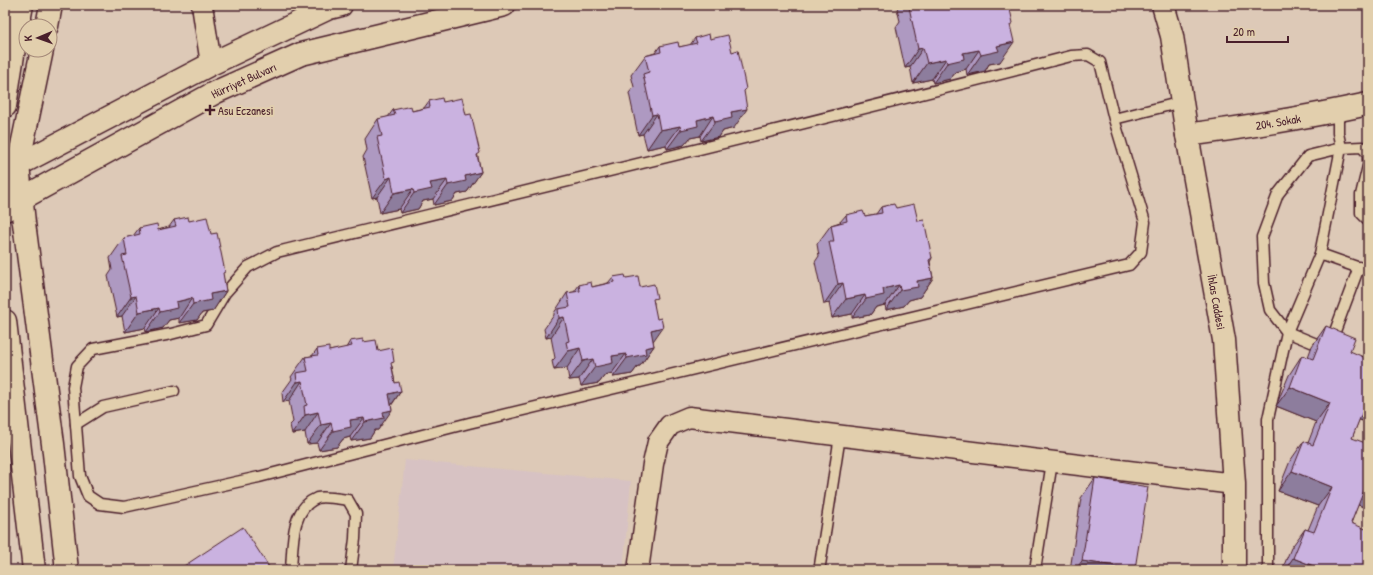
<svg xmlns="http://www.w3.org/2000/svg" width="1373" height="575" viewBox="0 0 1373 575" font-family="'Patrick Hand',sans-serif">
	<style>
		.built { fill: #d7c2c3 }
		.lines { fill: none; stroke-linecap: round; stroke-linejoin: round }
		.service-casing { stroke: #4a1f2b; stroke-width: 13 }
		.minor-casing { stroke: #4a1f2b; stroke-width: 23 }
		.tertiary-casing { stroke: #4a1f2b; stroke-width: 25 }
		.secondary-casing { stroke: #4a1f2b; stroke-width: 25 }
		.primary-casing { stroke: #4a1f2b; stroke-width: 25 }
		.service { stroke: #e2cfad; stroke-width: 10 }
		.minor { stroke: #e2cfad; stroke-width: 20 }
		.tertiary { stroke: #e2cfad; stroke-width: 22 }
		.secondary { stroke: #e2cfad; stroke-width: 22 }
		.primary { stroke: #e2cfad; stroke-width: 22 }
		.wall { fill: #ae99c1; stroke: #4a1f2b }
		.shaded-wall { fill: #8d7d9d; stroke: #4a1f2b }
		.building { fill: #cab2e0; stroke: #4a1f2b }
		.poi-dot { fill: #4a1f2b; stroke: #e2cfad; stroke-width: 1.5 }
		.labels { text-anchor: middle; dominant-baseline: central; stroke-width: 4; stroke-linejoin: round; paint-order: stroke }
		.street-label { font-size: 12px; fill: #4a1f2b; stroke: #e2cfad }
		.poi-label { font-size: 12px; fill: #4a1f2b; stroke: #e2cfad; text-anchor: start }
	</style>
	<rect width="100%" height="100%" fill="#ddc9b7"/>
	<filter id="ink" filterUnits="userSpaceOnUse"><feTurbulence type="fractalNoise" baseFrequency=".025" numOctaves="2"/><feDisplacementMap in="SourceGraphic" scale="8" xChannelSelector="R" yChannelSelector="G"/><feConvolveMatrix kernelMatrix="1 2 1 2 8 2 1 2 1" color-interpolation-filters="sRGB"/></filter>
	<g filter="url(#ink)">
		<polygon class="built" points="405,460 631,481 623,570 393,570"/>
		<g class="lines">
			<g class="service-casing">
				<g id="service">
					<path d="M1114,119L1145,222L1141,252L1129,265L469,423L259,477L124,507L100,504L88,496L80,476L73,387L77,366L93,349L171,334L206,325L225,293L248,267L277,252C542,187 807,124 1071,56L1088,55L1100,62L1114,119L1182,102"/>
					<polyline points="1368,166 1361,195 1361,213 1368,220"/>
					<polyline points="1320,254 1368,271"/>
					<polyline points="1331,342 1359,267"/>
					<polyline points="1326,348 1287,332 1270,310 1264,283 1262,237 1278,194 1308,156 1341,148 1362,147 1368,154 1368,161"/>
					<polyline points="76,424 103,407 174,391"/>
					<path d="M291,570C293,546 290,509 317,498C323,496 341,499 348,500L356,514L355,539L351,570"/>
					<polyline points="818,570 820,565 840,436"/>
					<polyline points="1035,570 1052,462"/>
					<polyline points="1268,570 1268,419 1287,332 1320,254 1341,148 1338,133 1338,111"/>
				</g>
			</g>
			<g class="minor-casing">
				<g id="minor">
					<polyline points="202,5 211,64"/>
					<polyline points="638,570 653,464 658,442 670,425 689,417 1234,484"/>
				</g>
			</g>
			<g class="tertiary-casing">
				<g id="tertiary">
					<path id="s1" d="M1163,5L1172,36L1187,135L1224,340L1234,484V570"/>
					<path id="s2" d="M1187,135C1248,127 1308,117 1368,104"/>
				</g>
			</g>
			<g class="secondary-casing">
				<g id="secondary">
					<polyline points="47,26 51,5"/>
					<polyline points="42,50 18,165 24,223 53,444 67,570"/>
					<polyline points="5,106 15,42 22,5"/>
					<polyline points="5,321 34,570"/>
				</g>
			</g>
			<g class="primary-casing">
				<g id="primary">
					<polyline points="5,173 18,165 211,64 329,8 341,5"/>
					<path id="s3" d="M5,210L21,199L216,92L301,54L504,5"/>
				</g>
			</g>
			<use href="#service" class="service"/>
			<use href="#minor" class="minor"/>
			<use href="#tertiary" class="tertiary"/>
			<use href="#secondary" class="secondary"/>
			<use href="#primary" class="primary"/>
		</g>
		<g class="wall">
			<polygon points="900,5 1009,5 1010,26 1000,62 989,64 985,71 967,75 966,69 956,72 950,79 933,83 932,79 913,83 910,67 905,68 896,27 900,21 897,9"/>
			<polygon points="695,38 710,39 732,52 744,93 734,128 723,131 719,137 701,141 700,136 690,138 684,145 667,149 666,145 647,149 643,134 638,135 629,93 634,87 631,75 645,56 655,53 660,46 679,47 690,45"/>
			<polygon points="429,101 443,102 466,115 478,157 481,172 467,192 457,194 452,201 434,205 433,199 423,201 418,209 400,213 399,209 380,213 377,197 372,198 363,157 367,150 365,139 378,119 388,117 393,110 412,111 424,108"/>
			<polygon points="881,207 896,208 918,221 932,258 930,262 933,278 920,297 909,300 904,306 886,310 885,305 876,307 870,315 852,318 852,314 832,318 829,303 824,304 815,262 819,256 817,244 831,225 840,222 846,215 865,216 876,214"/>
			<polygon points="174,220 189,221 211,234 223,275 226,291 213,311 202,313 197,320 179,323 179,318 169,320 163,328 146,332 145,328 125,332 122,316 117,317 108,276 112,270 110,258 124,238 133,236 139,228 158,230 169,227"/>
			<polygon points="613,277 626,278 640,287 654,302 653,342 654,346 640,366 638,366 632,374 613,377 612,373 605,375 599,383 581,386 579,379 569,380 567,368 554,370 552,361 555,358 551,337 546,338 544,329 554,315 554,313 567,293 574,292 579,285 592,287 608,283"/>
			<polygon points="1326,326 1350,351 1363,421 1359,420 1352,438 1364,507 1358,505 1351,523 1368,570 1282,570 1291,548 1305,529 1308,530 1318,506 1278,491 1290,461 1304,441 1308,443 1316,422 1276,406 1289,375 1302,355 1308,357 1312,346"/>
			<polygon points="350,341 363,342 378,351 392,366 395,383 401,391 391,406 378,430 375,430 370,438 351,441 350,437 343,439 337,447 319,450 317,443 307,444 305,432 292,434 290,425 293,422 289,401 283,402 282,393 292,379 291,377 305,357 312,356 317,349 329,351 346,348"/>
			<polygon points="1095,478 1134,570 1070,570 1081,498"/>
		</g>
		<g class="shaded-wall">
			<polygon points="1014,42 1000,62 989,64 985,71 967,75 981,55 997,46"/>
			<polygon points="923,48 910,67 905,68 918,49"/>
			<polygon points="979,50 966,69 956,72 950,79 933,83 947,63 963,53"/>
			<polygon points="946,59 932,79 913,83 927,63"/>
			<polygon points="747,109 734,128 723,131 719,137 701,141 715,122 731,112"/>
			<polygon points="657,114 643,134 638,135 652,115"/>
			<polygon points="713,116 700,136 690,138 684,145 667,149 681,130 697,120"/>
			<polygon points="680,126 666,145 647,149 660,130"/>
			<polygon points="481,172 467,192 457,194 452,201 434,205 448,185 465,176"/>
			<polygon points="391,177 377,197 372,198 386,179"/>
			<polygon points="447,180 433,199 423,201 418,209 400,213 414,193 430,183"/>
			<polygon points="413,189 399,209 380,213 394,193"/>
			<polygon points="933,278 920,297 909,300 904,306 886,310 900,290 917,281"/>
			<polygon points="843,283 829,303 824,304 838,284"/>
			<polygon points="899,285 885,305 876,307 870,315 852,318 866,299 883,289"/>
			<polygon points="226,291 213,311 202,313 197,320 179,323 193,304 210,294"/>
			<polygon points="865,295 852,314 832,318 846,299"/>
			<polygon points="136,296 122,316 117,317 131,297"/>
			<polygon points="192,298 179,318 169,320 163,328 146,332 160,312 176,302"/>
			<polygon points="159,308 145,328 125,332 139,312"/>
			<polygon points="564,317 551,337 546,338 559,318"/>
			<polygon points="663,327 649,347 654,346 640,366 638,366 632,374 613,377 627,358 651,330"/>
			<polygon points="580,348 567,368 554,370 568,351"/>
			<polygon points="626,354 612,373 605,375 599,383 581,386 595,367 612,356"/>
			<polygon points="593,359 579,379 569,380 583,361"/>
			<polygon points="302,381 289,401 283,402 297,382"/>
			<polygon points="1290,387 1330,403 1316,422 1276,406"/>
			<polygon points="401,391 387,411 392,410 378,430 375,430 370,438 351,441 365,422 389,394"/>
			<polygon points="1368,398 1368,414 1363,421 1354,418"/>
			<polygon points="318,412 305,432 292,434 305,415"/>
			<polygon points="364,418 350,437 343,439 337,447 319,450 333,431 350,420"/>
			<polygon points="331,423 317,443 307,444 321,425"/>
			<polygon points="1292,471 1332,487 1318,506 1278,491"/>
			<polygon points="1367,483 1368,484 1368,502 1364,507 1353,503"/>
			<polygon points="1293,558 1324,570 1285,570"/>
			<polygon points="1082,561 1135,569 1134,570 1075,570"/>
		</g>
		<g class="building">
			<polygon points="915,5 1009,5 1013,23 1010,25 1014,42 997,46 999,51 981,55 979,50 963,53 964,59 947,63 946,59 927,63 923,48 918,49 909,7 915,6"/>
			<polygon points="709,34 710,39 728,35 732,52 738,50 746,89 744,91 747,109 731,112 732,118 715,122 713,116 697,120 698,126 681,130 680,126 660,130 657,114 652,115 643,74 649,72 645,56 661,52 660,46 678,42 679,47 697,43 695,38"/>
			<polygon points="442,98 443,102 462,98 466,115 471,114 480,153 477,155 481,172 465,176 466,181 448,185 447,180 430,183 432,189 414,193 413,189 394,193 391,177 386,179 377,137 382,136 378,119 395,115 393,110 411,106 412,111 430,107 429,101"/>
			<polygon points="894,204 896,208 914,204 918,221 924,220 932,258 929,260 933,278 917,281 918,287 900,290 899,285 883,289 884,295 866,299 865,295 846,299 843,283 838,284 829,242 834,242 831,225 847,221 846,215 863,211 865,216 882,213 881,207"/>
			<polygon points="188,217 189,221 207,217 211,234 217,233 225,272 223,273 226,291 210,294 211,300 193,304 192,298 176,302 177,308 160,312 159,308 139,312 136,296 131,297 122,256 127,255 124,238 140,234 139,228 157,224 158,230 176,226 174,220"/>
			<polygon points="625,275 626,278 638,276 640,287 654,284 657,298 653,299 657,319 661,318 663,327 651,330 654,346 645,348 646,354 627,358 626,354 612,356 613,363 595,367 593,359 583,361 580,348 568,351 566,342 569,341 564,317 559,318 558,309 570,307 567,293 580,291 579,285 591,282 592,287 614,282 613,277"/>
			<polygon points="1326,326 1355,338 1350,351 1368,359 1368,398 1352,438 1368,444 1368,484 1367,483 1351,523 1368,530 1368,566 1366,570 1324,570 1293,558 1305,529 1314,532 1332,487 1292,471 1304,441 1313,445 1330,403 1290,387 1302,355 1313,359"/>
			<polygon points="363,339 363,342 376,340 378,351 392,348 394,362 391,363 395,383 399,382 401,391 389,394 392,410 383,412 384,418 365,422 364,418 350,420 351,427 333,431 331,423 321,425 318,412 305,415 304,406 307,405 302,381 297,382 296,373 308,371 305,357 318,355 317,349 329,347 329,351 352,346 350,341"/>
			<polygon points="1095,478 1148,487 1135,569 1082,561"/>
			<polygon points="243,527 271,570 178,570"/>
		</g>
	</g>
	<path class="poi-dot" d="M208 104h4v4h4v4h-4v4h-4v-4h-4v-4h4z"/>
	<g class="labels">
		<g class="street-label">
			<text stroke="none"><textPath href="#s3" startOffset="272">Hürriyet Bulvarı</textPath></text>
			<text stroke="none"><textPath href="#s2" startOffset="92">204. Sokak</textPath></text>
			<text stroke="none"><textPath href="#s1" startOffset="302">İhlas Caddesi</textPath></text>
		</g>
		<g class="poi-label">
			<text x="218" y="110">Asu Eczanesi</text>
		</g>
	</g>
	<rect width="1373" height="575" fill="none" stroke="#e2cfad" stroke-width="20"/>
	<rect x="10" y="10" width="1353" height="555" fill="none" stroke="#4a1f2b" stroke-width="1.5" filter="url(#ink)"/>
	<g transform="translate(38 38) rotate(268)"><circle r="19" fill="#e2cfad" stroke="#a58979"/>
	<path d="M0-3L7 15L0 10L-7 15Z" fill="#4a1f2b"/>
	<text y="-6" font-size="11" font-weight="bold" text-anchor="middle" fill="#4a1f2b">K</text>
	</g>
	<path d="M1227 36v6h61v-6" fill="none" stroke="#4a1f2b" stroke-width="2"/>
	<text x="1233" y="36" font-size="12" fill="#4a1f2b" stroke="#e2cfad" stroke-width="3" paint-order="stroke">20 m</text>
</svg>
